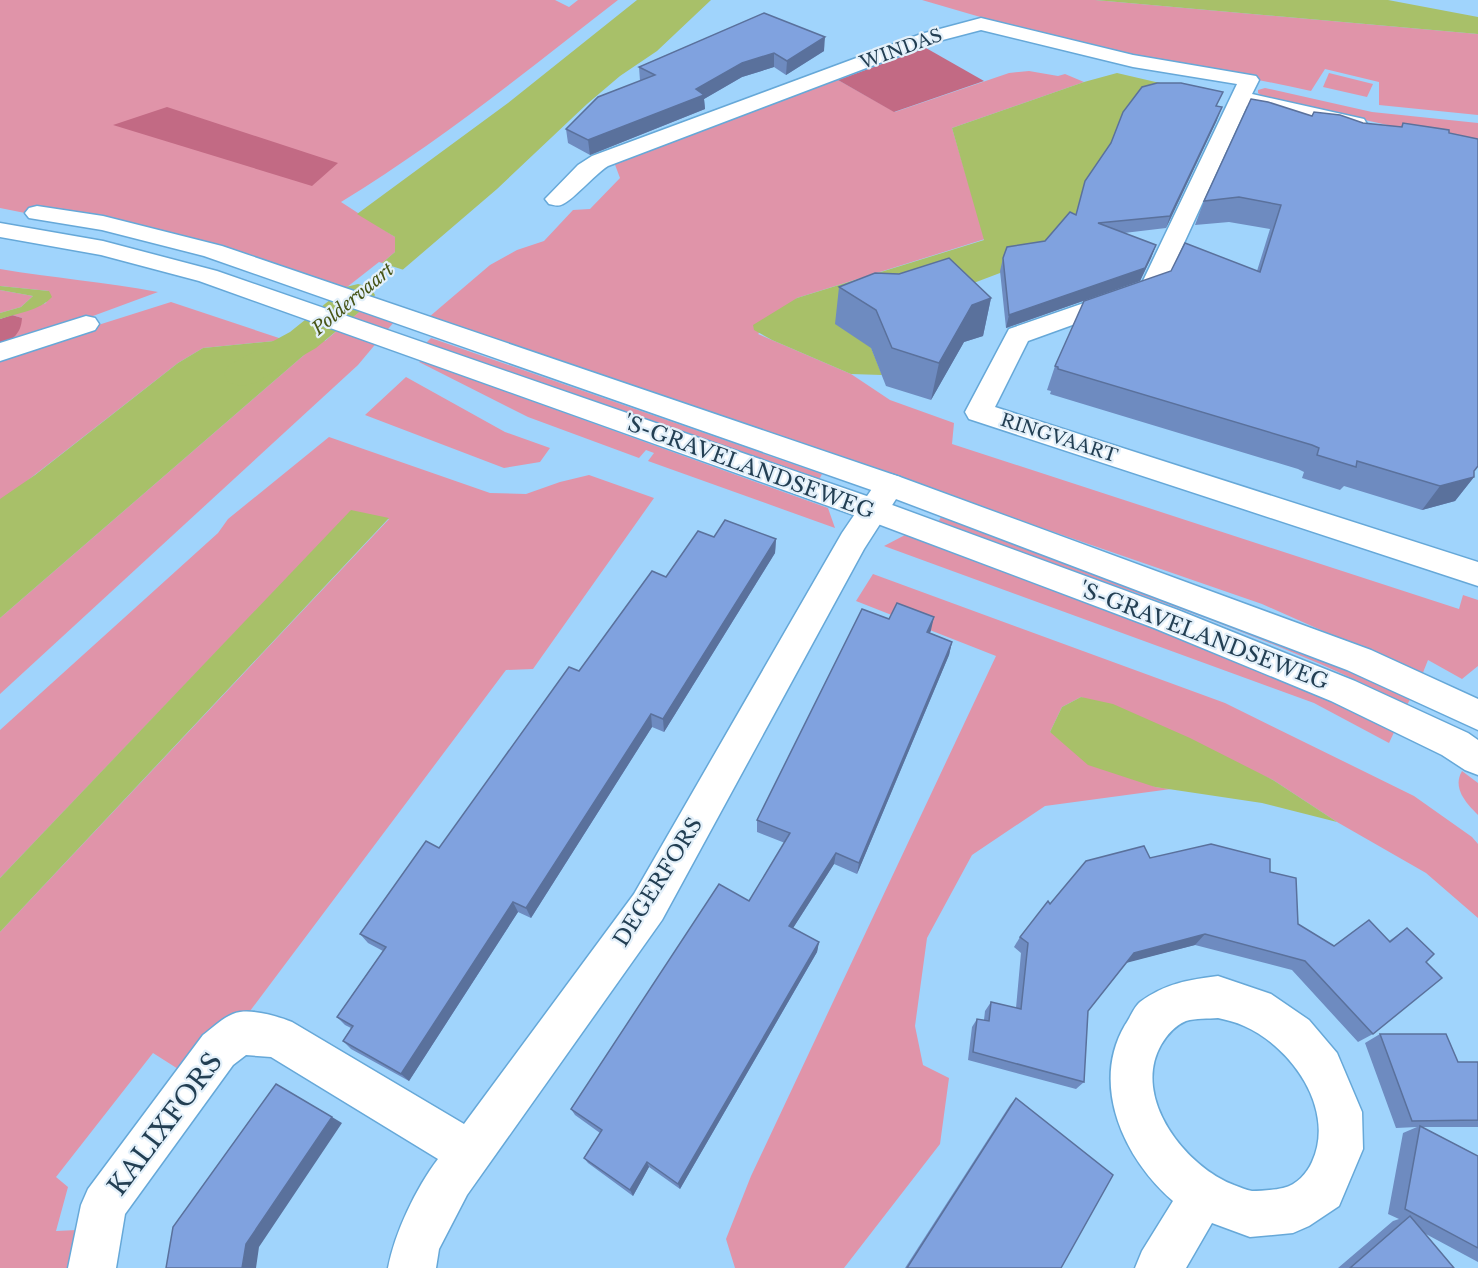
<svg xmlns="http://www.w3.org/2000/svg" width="1478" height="1268" viewBox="0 0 1478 1268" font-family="'Libre Baskerville',serif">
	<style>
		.green { fill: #e094a9 }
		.forest { fill: #c26a84 }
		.water { fill: #a8c069 }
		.pier { fill: #a0d4fc }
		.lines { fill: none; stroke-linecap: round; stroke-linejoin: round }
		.canal { fill: #a8c069; fill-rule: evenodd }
		.street-casing { stroke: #66a8d8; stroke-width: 3 }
		.secondary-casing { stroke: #66a8d8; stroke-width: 3 }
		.street { fill: #fff; fill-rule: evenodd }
		.secondary { fill: #fff; fill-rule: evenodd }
		.wall { fill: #6e8bc0 }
		.shaded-wall { fill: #5a719c }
		.building { fill: #80a2df; stroke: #5a719c; stroke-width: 1.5 }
		.labels { text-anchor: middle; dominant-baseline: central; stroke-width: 4.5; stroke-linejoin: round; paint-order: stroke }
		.far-street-label { font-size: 18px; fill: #233f53; stroke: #e3f0fa }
		.far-water-label { font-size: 18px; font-style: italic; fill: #465416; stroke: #e3f0fa }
		.street-label { font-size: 21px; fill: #233f53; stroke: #e3f0fa }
		.near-street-label { font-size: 26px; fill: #233f53; stroke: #e3f0fa }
	</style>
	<rect width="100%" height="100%" fill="#a0d4fc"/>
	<g class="green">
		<path d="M0,0H555L569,7L578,0H618C528,70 438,143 341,202L395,237V252L342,297L170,242L0,208Z"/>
		<path d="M922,0H1095L1478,34V115L1379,105V82L1325,69L1311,91C1254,78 1197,69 1140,58C1066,43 994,21 922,0Z"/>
		<polygon points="1029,71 1058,76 1065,74 1084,82 952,128 985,239 797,298 758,334 851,374 890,400 954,423 952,444 1459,609 1463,595 1478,600 1478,666 1462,679 1428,660 1422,675 1262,604 999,513 621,392 422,323 490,265 517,250 544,241 573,210 590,209 620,178 614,162 838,80 895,112 1009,73"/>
		<polygon points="1329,73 1373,84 1367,97 1323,87"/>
		<polygon points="1265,88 1372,112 1478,123 1478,145 1265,98 1258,93 1258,90"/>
		<path d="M0,269C53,278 106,282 158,292L74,323L0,347L22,318L12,315L46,303L49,291L0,286Z"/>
		<polygon points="0,290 33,296 21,307 0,313"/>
		<polygon points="171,302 285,340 203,348 178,363 0,502 0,356"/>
		<polygon points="363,304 399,316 358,365 0,694 0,618"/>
		<polygon points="431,338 822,474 818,482 425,344"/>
		<polygon points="421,361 828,508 835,528 648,461 654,453 646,450 639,458 528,417 419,362"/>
		<polygon points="406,377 505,432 550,448 540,462 504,468 365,415"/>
		<polygon points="329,437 490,493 526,494 560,482 589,475 654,498 533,669 506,670 229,1039 186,1074 153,1053 56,1177 68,1187 56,1231 77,1230 69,1268 0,1268 0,932 389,519 351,511 0,878 0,730 218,533 228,519"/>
		<path d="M941,517L1249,624L1412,696L1407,705C1258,629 1095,580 937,524Z"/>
		<polygon points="905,535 1235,654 1397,726 1389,743 1314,703 884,546"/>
		<polygon points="873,574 1225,703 1414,796 1472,837 1478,844 1478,918 1426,873 1337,822 1273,780 1081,697 1062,707 1050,732 1155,787 1171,789 1045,806 972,855 927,938 915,1026 923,1065 949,1078 940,1144 844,1268 735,1268 726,1239 751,1176 996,656 856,601"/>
		<path d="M1462,771L1478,783V815C1466,803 1452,788 1462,771Z"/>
	</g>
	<g class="forest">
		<polygon points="926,48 984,81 894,112 838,80"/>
		<polygon points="167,107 338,163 312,186 113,125"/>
		<path d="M12,315L22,318C21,334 13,339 0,347V319Z"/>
	</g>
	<g class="water">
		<polygon points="637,0 711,0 657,51 620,76 587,104 497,189 323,338 342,297 395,252 395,237 357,214 508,103"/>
		<polygon points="1095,0 1388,0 1478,17 1478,34"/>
		<polygon points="1117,73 1160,83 1076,213 1076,224 1000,273 942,295 856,337 870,345 882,375 851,374 772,340 754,330 753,325 797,298 984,240 952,128 1084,82"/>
		<path d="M0,286L49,291L52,297C39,311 18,313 0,319V313L21,307L33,296L0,290Z"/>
		<polygon points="285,340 311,349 0,618 0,499 35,475 178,363 203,348"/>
		<polygon points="351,510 389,518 0,932 0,878"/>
		<polygon points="1081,697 1113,704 1190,738 1273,780 1337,822 1262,803 1155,787 1088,765 1050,732 1062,707"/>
	</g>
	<polygon class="pier" points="379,262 407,271 325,341 296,332 296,327"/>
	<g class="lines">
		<polygon class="canal" points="358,284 370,287 375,295 370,303 316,348 255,383 242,386 229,383 224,374 229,365 290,332 346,287"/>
		<g class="street-casing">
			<g id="street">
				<path d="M981,18L1133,55L1256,76L1259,80L1252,94L1364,119L1367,124L1364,129L1356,130L1247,106L1161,293L1028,341L995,407L1478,562V586L969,419L965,412L1009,329L1142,283L1237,84L1133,67L981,30L935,42L608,166C594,175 573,200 563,204C558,207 554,205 549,204L545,199L578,165L592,156L921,34Z"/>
				<polygon points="86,316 95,318 99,324 95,330 0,361 0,343"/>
				<path d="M890,474L900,477L905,485L864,549L662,920L467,1195L439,1249L436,1268H388C395,1232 416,1188 438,1159L271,1057L246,1055L233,1065L125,1214L116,1268H68L81,1205L88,1189L203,1035C214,1027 226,1014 240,1012C256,1010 277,1016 292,1022L464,1124L634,894L842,533L880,477Z"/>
				<path d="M1218,976L1271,994L1309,1020L1337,1053L1362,1112L1363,1149L1339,1206L1309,1226L1293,1233L1250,1237L1212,1223L1186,1268H1135L1142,1251L1173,1201C1124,1159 1090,1085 1125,1025C1130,1018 1134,1007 1140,1002C1166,983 1188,980 1218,976ZM1218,1018C1226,1020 1236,1022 1244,1026C1292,1047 1336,1110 1312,1162C1307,1173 1297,1185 1283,1188C1274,1190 1261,1191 1252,1191C1246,1190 1240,1187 1234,1185C1186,1167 1131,1098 1161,1045C1167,1035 1174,1026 1186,1021C1196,1018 1208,1019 1218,1018Z"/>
			</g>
		</g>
		<g class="secondary-casing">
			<g id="secondary">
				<polygon points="37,206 103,216 222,246 900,477 1371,650 1478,699 1478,730 1347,670 880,493 204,256 102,230 29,218 25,213 29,208"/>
				<polygon points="0,223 103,241 217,271 884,502 1178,610 1355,681 1468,733 1478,740 1478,775 1465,770 1442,755 1331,701 1154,628 862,518 199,281 101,255 0,237"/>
			</g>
		</g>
		<use href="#street" class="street"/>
		<use href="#secondary" class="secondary"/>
	</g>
	<g class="wall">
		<polygon points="764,13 824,51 786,75 774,67 742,77 704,99 705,109 590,155 568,143 566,129 640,81 639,67"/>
		<polygon points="1217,107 1217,120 1166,228 1124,233 1156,245 1151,258 1140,281 1006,328 1000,271 1003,258 1045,241 1076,215 1111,143"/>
		<polygon points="1314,112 1363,123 1401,127 1403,123 1474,471 1474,477 1455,501 1422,510 1344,486 1340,490 1302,478 1304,472 1298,469 1050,394 1051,391 1047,390 1055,366 1257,271 1270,229 1229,222 1195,225 1204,201 1312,116"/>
		<polygon points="839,287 991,298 983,336 964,342 931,400 886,386 871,348 835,324"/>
		<polygon points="776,539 775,553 664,732 652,727 531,918 518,912 409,1081 351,1049 343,1041 351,1028 345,1025 337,1017 383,951 368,943 360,934 439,848 579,671 666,577"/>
		<polygon points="889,619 931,630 930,633 952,642 949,655 857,874 834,864 793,928 819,942 817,952 680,1189 649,1167 633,1196 588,1163 584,1158 600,1133 575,1115 571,1109 749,901 785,843 757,832 757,820"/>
		<polygon points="1150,858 1270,872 1298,924 1334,946 1389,941 1407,928 1426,962 1373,1034 1358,1042 1292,970 1195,945 1127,962 1088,1011 1084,1082 1076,1089 968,1060 972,1027 977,1019 984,1020 985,1011 991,1002 1016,1008 1021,953 1014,947 1020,937 1050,904"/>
		<polygon points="1380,1034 1458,1062 1478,1062 1478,1127 1422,1127 1478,1156 1478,1262 1424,1233 1454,1268 1338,1268 1393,1221 1399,1219 1388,1214 1403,1133 1417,1127 1396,1128 1365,1043"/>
		<polygon points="1016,1098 1061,1268 905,1268 1010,1105"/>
	</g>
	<g class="shaded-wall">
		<polygon points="825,37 824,51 786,75 787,61"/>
		<polygon points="774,53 774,67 742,77 704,99 705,109 590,155 588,140 696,89 742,63"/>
		<polygon points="1222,107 1217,120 1166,228 1170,216"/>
		<polygon points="1156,245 1151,258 1140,281 1006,328 1009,315"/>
		<polygon points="991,298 983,336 964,342 931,400 939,363 972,305"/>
		<polygon points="1474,477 1455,501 1422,510 1440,486"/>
		<polygon points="776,539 775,553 664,732 663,719"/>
		<polygon points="934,617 931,630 924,646 927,632"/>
		<polygon points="952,642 949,655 857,874 859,863"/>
		<polygon points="651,714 652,727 531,918 526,908"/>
		<polygon points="836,853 834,864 788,936 789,926"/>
		<polygon points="513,902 518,912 409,1081 401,1074"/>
		<polygon points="1205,934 1195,945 1126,963 1134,953"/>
		<polygon points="819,942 817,952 680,1189 678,1184"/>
		<polygon points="332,1117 342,1123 259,1247 256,1268 242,1268 246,1244"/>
		<polygon points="647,1162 649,1167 633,1196 630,1190"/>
	</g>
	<g class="building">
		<polygon points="764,13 825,37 787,61 774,53 742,63 696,89 704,95 588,140 566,129 598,97 655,75 639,67"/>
		<polygon points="1157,83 1181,83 1223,92 1216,106 1222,107 1170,216 1098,223 1156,245 1145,268 1009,315 1003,258 1007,247 1045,241 1070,212 1076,215 1085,181 1111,143 1123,112 1142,87"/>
		<polygon points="1251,99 1268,102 1312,116 1314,112 1340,115 1363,123 1402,127 1403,123 1449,130 1449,133 1478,139 1478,466 1474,471 1474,477 1440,486 1357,461 1356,467 1317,455 1319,448 1312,445 1058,369 1058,367 1055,366 1084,301 1171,271 1185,243 1260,272 1281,205 1239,197 1204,201"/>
		<polygon points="949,258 991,298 972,305 939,363 892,348 876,310 839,287 875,273 899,274"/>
		<polygon points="725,520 776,539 663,719 651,714 526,908 513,902 401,1074 343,1041 353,1026 337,1017 386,947 360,934 426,841 439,848 569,667 579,671 652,571 666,577 698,531 714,537"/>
		<polygon points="897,603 934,617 927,632 952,642 859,863 836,853 789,926 819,942 678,1184 647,1162 630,1190 584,1158 602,1130 571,1109 719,884 749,901 790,833 757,820 862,609 889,619"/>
		<polygon points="1211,844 1270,859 1270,872 1296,878 1298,924 1334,946 1369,920 1390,942 1407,928 1434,954 1426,962 1442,978 1373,1034 1305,961 1205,934 1134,953 1088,1011 1084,1082 973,1052 977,1019 989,1021 991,1002 1021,1009 1028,943 1020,937 1048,901 1050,904 1086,861 1144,846 1150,858"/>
		<polygon points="1380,1034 1446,1034 1458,1062 1478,1062 1478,1120 1412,1121"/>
		<polygon points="276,1084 332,1117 246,1244 242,1268 166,1268 173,1227"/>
		<polygon points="1016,1098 1113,1175 1061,1268 907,1268"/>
		<polygon points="1420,1126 1478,1156 1478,1248 1405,1209"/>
		<polygon points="1410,1216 1454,1268 1350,1268"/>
	</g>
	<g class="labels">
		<g class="far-street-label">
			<text transform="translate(901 49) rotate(-20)">WINDAS</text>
			<text transform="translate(1059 438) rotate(18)">RINGVAART</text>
		</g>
		<g class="far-water-label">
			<text transform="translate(353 299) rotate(-40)">Poldervaart</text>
		</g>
		<g class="street-label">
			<text transform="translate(749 467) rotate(20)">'S-GRAVELANDSEWEG</text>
			<text transform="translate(1204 636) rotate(21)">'S-GRAVELANDSEWEG</text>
			<text transform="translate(658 882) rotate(-58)">DEGERFORS</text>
		</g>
		<g class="near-street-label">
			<text transform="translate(165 1124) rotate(-53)">KALIXFORS</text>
		</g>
	</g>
</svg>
